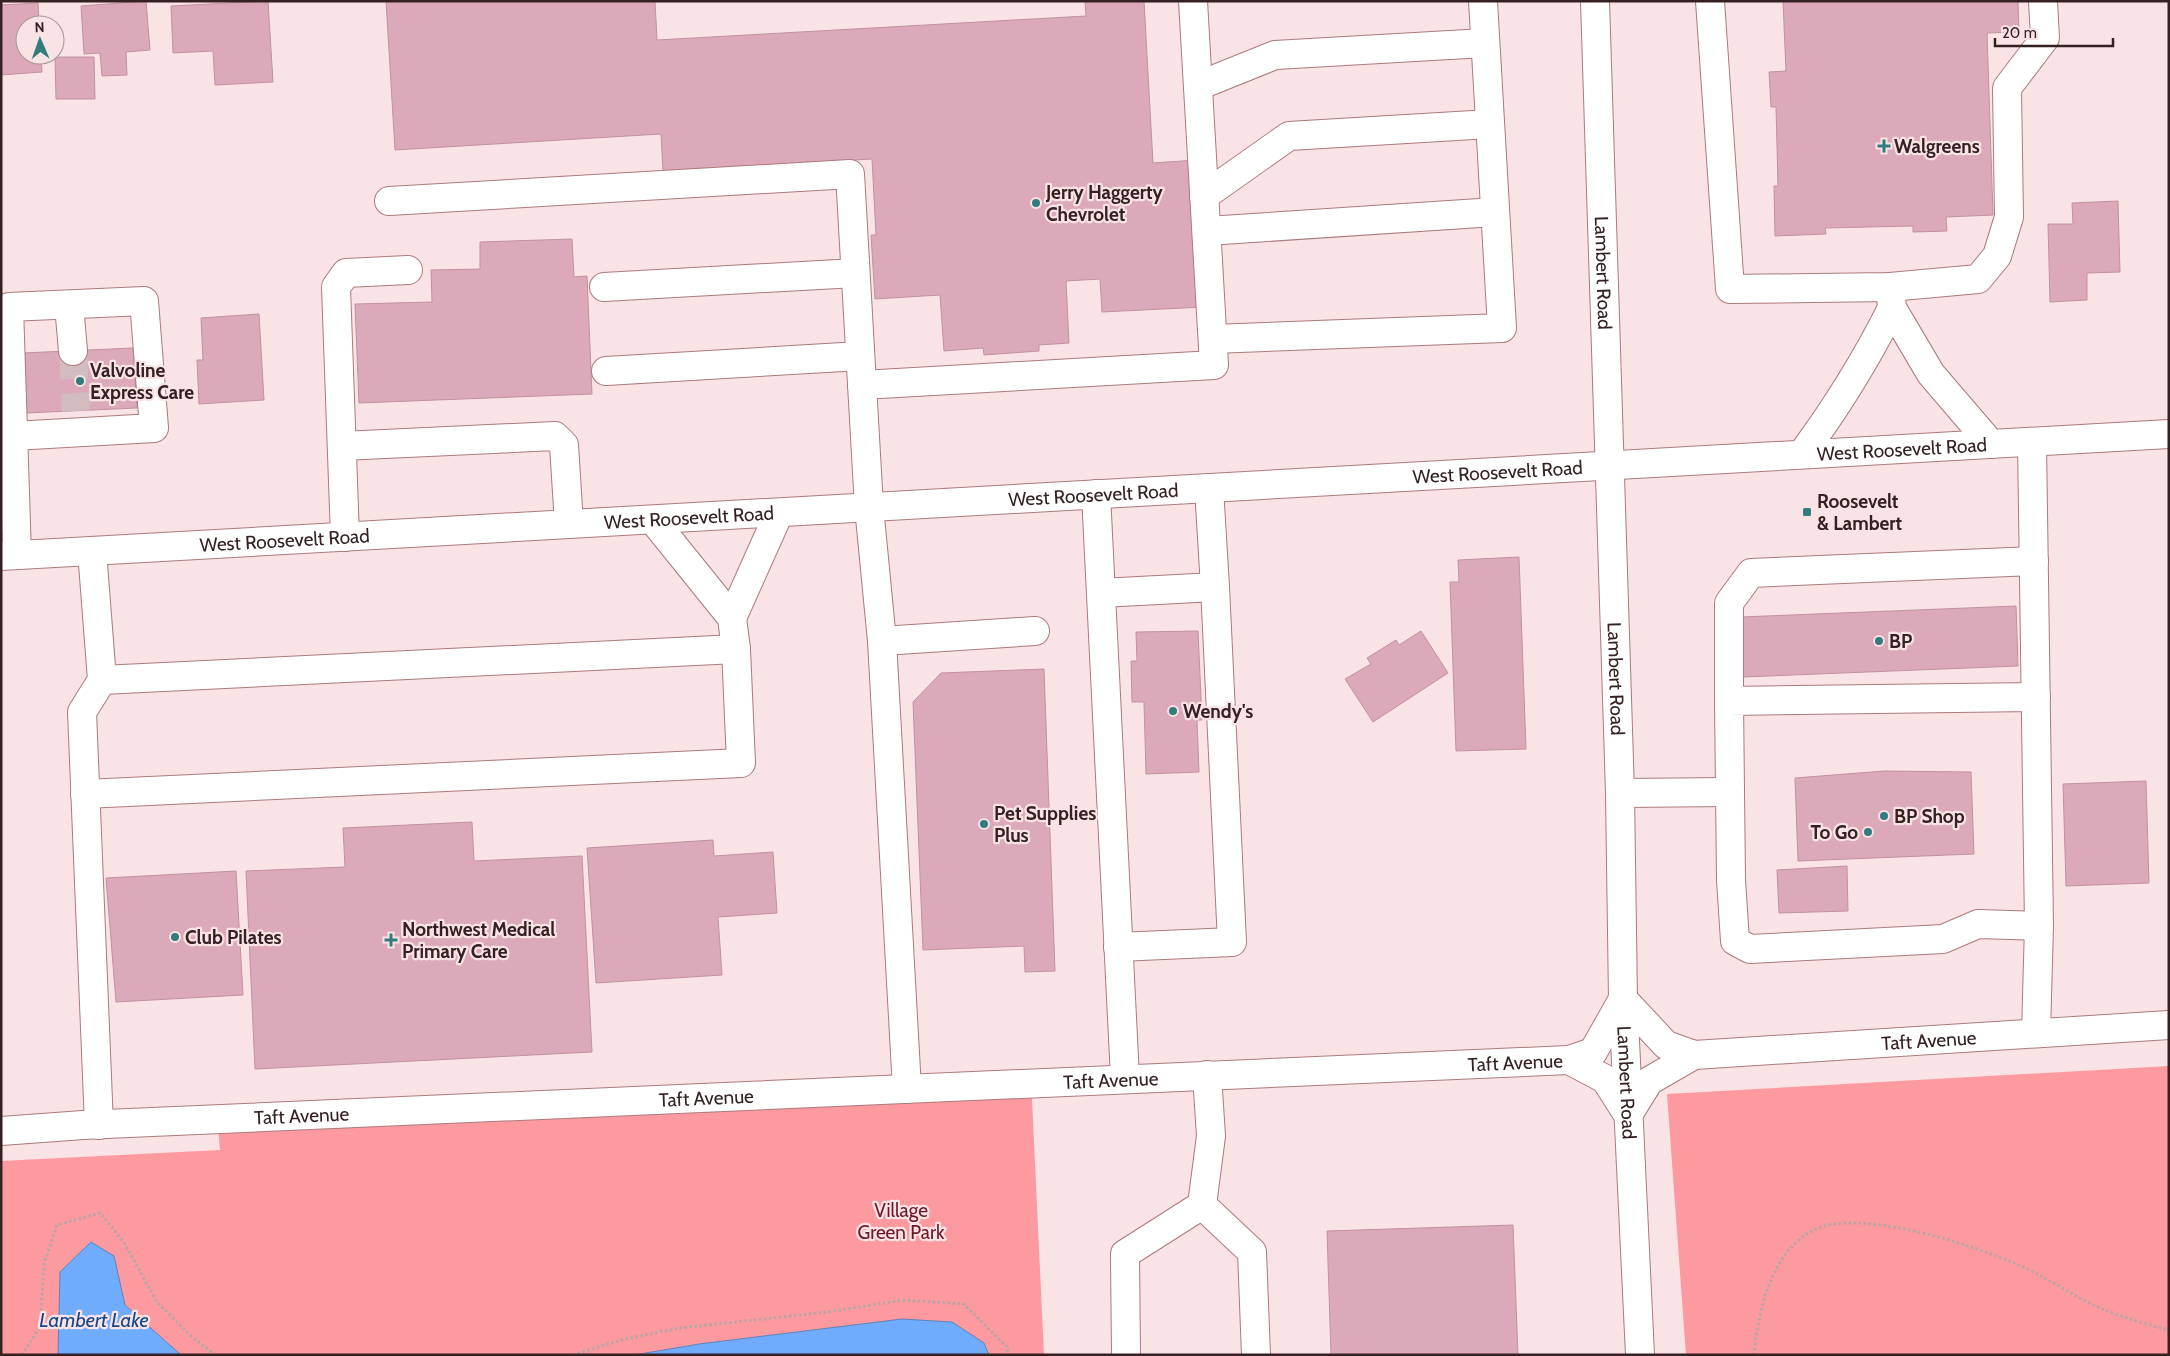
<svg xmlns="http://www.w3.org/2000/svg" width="2170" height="1356" viewBox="0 0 2170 1356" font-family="Cabin,sans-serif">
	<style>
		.green { fill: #fc9a9f }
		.water { fill: #70acfe; stroke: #5f82bc }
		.building { fill: #dba9ba; stroke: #c291a2 }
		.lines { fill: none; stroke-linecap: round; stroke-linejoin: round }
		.minor-tunnel { stroke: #d3bcbd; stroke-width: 28; stroke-dasharray: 28 14; stroke-linecap: butt }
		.minor-casing { stroke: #ac7a7c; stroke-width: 30 }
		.major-casing { stroke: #ac7a7c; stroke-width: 30 }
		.path { stroke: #baa4a5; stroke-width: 3; stroke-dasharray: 2.5 2.5; stroke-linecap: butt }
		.minor { stroke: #fff; stroke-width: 28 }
		.major { stroke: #fff; stroke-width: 28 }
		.poi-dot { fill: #337c7d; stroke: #fae3e4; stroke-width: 2 }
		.labels { text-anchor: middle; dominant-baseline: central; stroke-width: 4.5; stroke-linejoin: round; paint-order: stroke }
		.poi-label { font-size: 19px; font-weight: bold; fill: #362122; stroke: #fae3e4; text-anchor: start }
		.street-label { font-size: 19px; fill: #362122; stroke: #fae3e4 }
		.park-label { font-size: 19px; fill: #6e1827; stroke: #fae3e4 }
		.water-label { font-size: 20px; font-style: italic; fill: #154888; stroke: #fae3e4 }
	</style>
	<rect width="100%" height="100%" fill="#fae3e4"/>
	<g class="green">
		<polygon points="2169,1066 2169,1355 1686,1355 1667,1094"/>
		<polygon points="1031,1078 1044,1355 1,1355 1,1161 220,1150 218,1125"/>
	</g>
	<g class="water">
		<polygon points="91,1242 114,1256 125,1305 181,1355 58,1355 60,1272"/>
		<polygon points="902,1319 952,1322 984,1343 989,1355 634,1355 699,1344"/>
	</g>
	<g class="building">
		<polygon points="146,1 150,50 126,52 127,75 102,76 100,53 84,54 81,6"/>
		<polygon points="268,1 273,82 215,85 213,51 173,53 171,6"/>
		<polygon points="386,1 655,1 657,40 1086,16 1085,1 1144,1 1153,163 1196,160 1204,307 1102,312 1100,279 1066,281 1069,343 1039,345 1039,351 984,355 983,348 944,351 940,295 875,299 871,235 876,235 872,159 663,171 661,134 395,150"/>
		<polygon points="1783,1 2018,1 2019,32 1987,33 1993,215 1946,217 1947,231 1913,232 1913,226 1825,228 1826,234 1775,236 1774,186 1778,186 1776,107 1771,107 1769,72 1786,71"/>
		<polygon points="38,3 39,25 25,25 25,55 41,55 42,72 1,75 1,5"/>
		<polygon points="55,57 94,57 95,99 56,99"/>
		<polygon points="2118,201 2120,272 2087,273 2087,300 2050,302 2048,224 2073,224 2072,203"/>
		<polygon points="572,239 574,277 587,276 592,394 359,403 355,304 432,302 431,270 480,269 480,242"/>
		<polygon points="259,314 264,400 199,404 197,360 203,360 201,318"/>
		<polygon points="133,348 137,408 26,413 23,353"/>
		<polygon points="1519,557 1526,749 1456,751 1450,582 1459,582 1458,560"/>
		<polygon points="2016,606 2018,666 1743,677 1741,617"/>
		<polygon points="1198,631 1202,720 1197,720 1199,772 1146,774 1144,702 1132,702 1131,661 1137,661 1136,632"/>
		<polygon points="1421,631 1448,673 1373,722 1345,679 1371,664 1367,658 1396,640 1399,645"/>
		<polygon points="1044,669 1055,971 1025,972 1024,946 923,950 913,702 941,673"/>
		<polygon points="1884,771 1971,772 1974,854 1798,861 1795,778"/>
		<polygon points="2146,781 2149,883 2066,886 2063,784"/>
		<polygon points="472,822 474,861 582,856 592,1052 255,1069 246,871 345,867 343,828"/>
		<polygon points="713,840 714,856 773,852 777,913 718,917 722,975 596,983 587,848"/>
		<polygon points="1847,866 1848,911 1779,913 1777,870"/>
		<polygon points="236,871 243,995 116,1002 106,878"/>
		<polygon points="1513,1225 1518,1355 1331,1355 1327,1231"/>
	</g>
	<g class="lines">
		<polyline class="minor-tunnel" points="73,351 76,411"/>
		<g class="minor-casing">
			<g id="minor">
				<path id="s1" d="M1595,1L1620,793L1623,999L1640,1355"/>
				<polyline points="1710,1 1730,289 1890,287 1978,279 1997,256 2009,217 2007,88 2045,38 2043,1"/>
				<polyline points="1198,86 1275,55 1485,43"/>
				<polyline points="1204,196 1289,136 1490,124"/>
				<polyline points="389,201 850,174 869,507 882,641 907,1089"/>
				<polyline points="1207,231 1495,212"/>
				<polyline points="604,287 855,273"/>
				<polyline points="1890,287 1892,308 1931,374 1991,444"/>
				<polyline points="69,305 73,351"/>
				<polyline points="1213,339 1502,328 1483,1"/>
				<polyline points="606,371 860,356"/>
				<polyline points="862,385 1214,365 1193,1"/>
				<polyline points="13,436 154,428 144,301 9,307 17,555"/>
				<polyline points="2032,442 2039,926 2036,1033"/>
				<polyline points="342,446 555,436 564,445 569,524"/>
				<path d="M1802,454C1836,408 1866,360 1892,308"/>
				<polyline points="1209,488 1215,587"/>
				<polyline points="1096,494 1125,1078"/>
				<polyline points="653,520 732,618 736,649"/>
				<polyline points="345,537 336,287 346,273 408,270"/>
				<polyline points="92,551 102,680 82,712 99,1125"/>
				<polyline points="1101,593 1215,587 1232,942 1118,947"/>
				<polyline points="732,618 779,513"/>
				<polyline points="882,641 1035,631"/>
				<polyline points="2036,697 1729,701 1731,880 1735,941 1750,949 1943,939 1978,924 2039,926"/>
				<polyline points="1729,701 1729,603 1751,573 2034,561"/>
				<polyline points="1620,793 1730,792"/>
				<polyline points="85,794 741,763 736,649 102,680"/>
				<path id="s2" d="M1623,999L1666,1045L1694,1055L2169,1025"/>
				<polyline points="1569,1060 1605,1079 1628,1115 1649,1081 1694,1055"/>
				<path id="s3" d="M1,1131L83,1125L1569,1060L1593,1052L1623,999"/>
				<polyline points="1202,1205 1252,1252 1256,1355"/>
				<polyline points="1202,1205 1211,1136 1207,1075"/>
				<polyline points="1126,1355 1125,1254 1202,1205"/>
			</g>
		</g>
		<g class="major-casing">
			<g id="major">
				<path id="s4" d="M1,556L2169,434"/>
			</g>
		</g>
		<g class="path">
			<polyline points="22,1355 40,1327 44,1264 57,1225 100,1213 124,1242 157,1302 190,1335 215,1355"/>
			<polyline points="573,1355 621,1340 680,1328 828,1312 903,1300 964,1304 1007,1347 1008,1355"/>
			<path d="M1754,1355C1758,1312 1771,1251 1814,1230C1857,1208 1966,1243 2009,1261C2041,1273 2069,1294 2100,1308C2122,1317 2146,1324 2169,1330"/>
		</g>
		<use href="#minor" class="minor"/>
		<use href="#major" class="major"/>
	</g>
	<g class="poi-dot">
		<path d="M1881.5 138.5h5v5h5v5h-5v5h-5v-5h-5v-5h5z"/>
		<circle cx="1036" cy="203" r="5"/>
		<circle cx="80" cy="381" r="5"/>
		<rect x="1802" y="507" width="10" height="10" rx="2.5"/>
		<circle cx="1879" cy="641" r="5"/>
		<circle cx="1173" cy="711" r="5"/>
		<circle cx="1884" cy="816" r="5"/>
		<circle cx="984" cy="824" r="5"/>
		<circle cx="1868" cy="832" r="5"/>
		<circle cx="175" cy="937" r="5"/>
		<path d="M388.5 932.5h5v5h5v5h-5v5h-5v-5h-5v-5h5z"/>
	</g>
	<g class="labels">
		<g class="poi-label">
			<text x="1894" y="146">Walgreens</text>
			<text x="1046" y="192">Jerry Haggerty<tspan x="1046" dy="22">Chevrolet</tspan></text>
			<text x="90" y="370">Valvoline<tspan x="90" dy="22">Express Care</tspan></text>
			<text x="1817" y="501">Roosevelt<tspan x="1817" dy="22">&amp; Lambert</tspan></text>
			<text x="1889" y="641">BP</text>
			<text x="1183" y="711">Wendy's</text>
			<text x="994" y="813">Pet Supplies<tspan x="994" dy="22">Plus</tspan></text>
			<text x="1894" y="816">BP Shop</text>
			<text x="1858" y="832" text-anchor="end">To Go</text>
			<text x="402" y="929">Northwest Medical<tspan x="402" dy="22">Primary Care</tspan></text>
			<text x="185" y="937">Club Pilates</text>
		</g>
		<g class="street-label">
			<text stroke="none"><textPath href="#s1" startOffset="272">Lambert Road</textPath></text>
			<text stroke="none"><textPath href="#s4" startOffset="1904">West Roosevelt Road</textPath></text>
			<text stroke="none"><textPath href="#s4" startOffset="1499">West Roosevelt Road</textPath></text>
			<text stroke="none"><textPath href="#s4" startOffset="1094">West Roosevelt Road</textPath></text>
			<text stroke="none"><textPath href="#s4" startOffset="689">West Roosevelt Road</textPath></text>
			<text stroke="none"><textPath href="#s4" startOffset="284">West Roosevelt Road</textPath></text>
			<text stroke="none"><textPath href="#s1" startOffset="678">Lambert Road</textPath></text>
			<text stroke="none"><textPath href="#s2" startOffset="328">Taft Avenue</textPath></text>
			<text stroke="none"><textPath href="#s3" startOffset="1516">Taft Avenue</textPath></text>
			<text stroke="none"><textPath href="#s3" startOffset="1111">Taft Avenue</textPath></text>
			<text stroke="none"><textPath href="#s1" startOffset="1082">Lambert Road</textPath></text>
			<text stroke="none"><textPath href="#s3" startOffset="706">Taft Avenue</textPath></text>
			<text stroke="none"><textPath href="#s3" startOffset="301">Taft Avenue</textPath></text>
		</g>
		<g class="park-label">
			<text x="901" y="1210">Village<tspan x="901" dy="22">Green Park</tspan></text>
		</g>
		<g class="water-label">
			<text x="94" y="1320">Lambert Lake</text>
		</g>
	</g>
	<rect width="2170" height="1356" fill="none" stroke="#362122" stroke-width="5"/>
	<g transform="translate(40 40) rotate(358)"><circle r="24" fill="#fae3e4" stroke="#ac9596"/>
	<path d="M0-4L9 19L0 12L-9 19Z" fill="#337c7d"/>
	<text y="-8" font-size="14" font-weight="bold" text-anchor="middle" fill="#362122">N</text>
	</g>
	<path d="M1995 38v8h118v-8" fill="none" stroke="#362122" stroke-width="2.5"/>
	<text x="2002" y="38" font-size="15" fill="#362122" stroke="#fae3e4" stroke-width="4" paint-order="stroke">20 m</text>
</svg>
